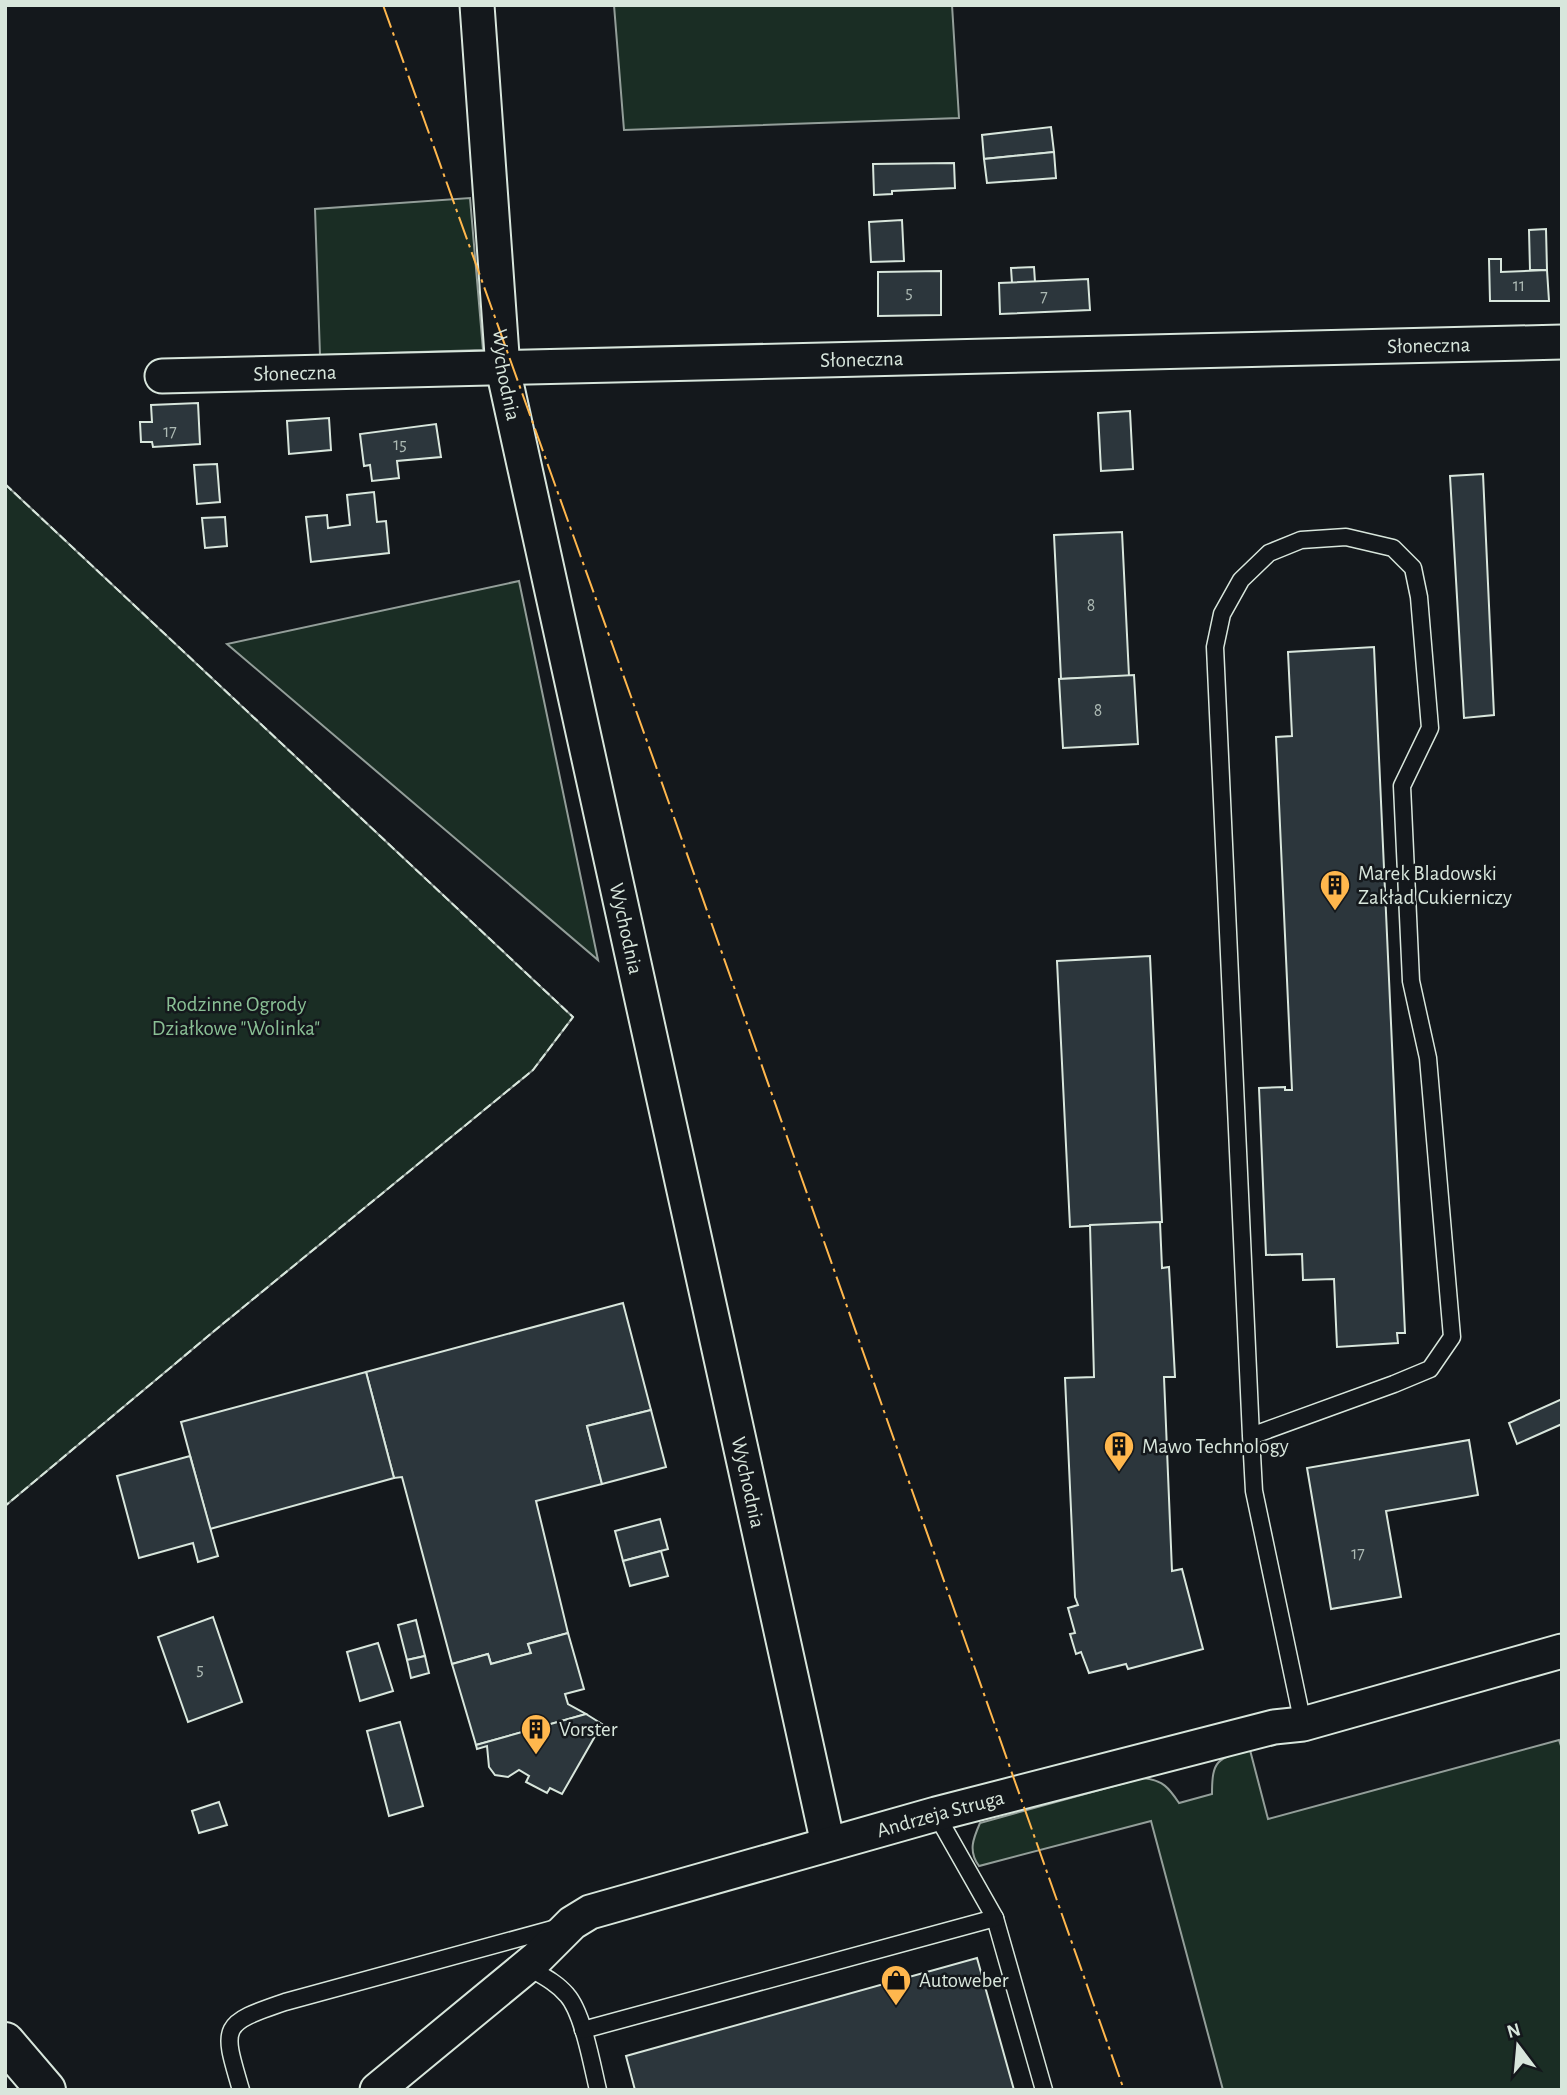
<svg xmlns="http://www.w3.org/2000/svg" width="1567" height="2095" viewBox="0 0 1567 2095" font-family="'Alegreya Sans',sans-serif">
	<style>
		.green { fill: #1a2d24; stroke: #939e99; stroke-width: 2 }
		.building { fill: #2c363c; stroke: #d8e6dc; stroke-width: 2 }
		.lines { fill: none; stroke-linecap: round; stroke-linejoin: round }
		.service-casing { stroke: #d8e6dc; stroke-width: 19 }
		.minor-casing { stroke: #d8e6dc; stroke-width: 37 }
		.secondary-casing { stroke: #d8e6dc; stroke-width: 42 }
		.service { stroke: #14181c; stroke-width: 16 }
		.minor { stroke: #14181c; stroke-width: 33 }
		.secondary { stroke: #14181c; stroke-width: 38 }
		.fence { stroke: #d8e6dc; stroke-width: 2; stroke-dasharray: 9 3.5; stroke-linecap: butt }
		.power { stroke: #ffb74d; stroke-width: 2; stroke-dasharray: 24 5 3.5 5; stroke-linecap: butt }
		.labels { text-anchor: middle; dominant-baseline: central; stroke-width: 5; stroke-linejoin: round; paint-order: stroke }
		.number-label { font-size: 18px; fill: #adbab4 }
		.street-label { font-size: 21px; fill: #d8e6dc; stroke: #14181c }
		.poi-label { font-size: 21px; fill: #d8e6dc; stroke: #14181c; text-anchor: start }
		.park-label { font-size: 21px; fill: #8ac095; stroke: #14181c }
	</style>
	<rect width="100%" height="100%" fill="#14181c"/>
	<g class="green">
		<polygon points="614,5 952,5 959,118 624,130"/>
		<polygon points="470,198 483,350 320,355 315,209"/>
		<polygon points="5,484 573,1017 533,1070 219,1327 5,1506"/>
		<polygon points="519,581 598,960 227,644"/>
		<path d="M1559,1740L1562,1749V2090H1223L1151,1821L979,1866C968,1851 973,1839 980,1823L1143,1778C1163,1780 1169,1788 1179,1803L1212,1794C1212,1760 1217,1758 1250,1750L1268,1819Z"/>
	</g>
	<g class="building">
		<polygon points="1051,127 1054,152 984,159 982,135"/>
		<polygon points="1054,152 1056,178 987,183 984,159"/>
		<polygon points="954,163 955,188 892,191 892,194 874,195 873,164"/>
		<polygon points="902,220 904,261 871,262 869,222"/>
		<polygon points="1546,229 1547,270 1530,270 1529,230"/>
		<polygon points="1489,259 1501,259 1501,272 1547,270 1549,301 1490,301"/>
		<polygon points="1034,267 1035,282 1012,283 1011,268"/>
		<polygon points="941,271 941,315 878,316 878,272"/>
		<polygon points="1088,279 1090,310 1000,314 999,283"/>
		<polygon points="198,403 200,444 153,447 152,442 141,442 140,422 152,422 151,405"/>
		<polygon points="1130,411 1133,469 1101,471 1098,413"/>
		<polygon points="329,418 331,450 289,454 287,421"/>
		<polygon points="436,424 441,457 397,461 399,478 372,481 370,465 364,466 360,434"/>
		<polygon points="217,464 220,502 197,504 194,465"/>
		<polygon points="1483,474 1494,715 1464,718 1450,476"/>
		<polygon points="374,492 377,522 386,521 389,553 311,562 306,517 327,515 328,528 350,525 347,495"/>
		<polygon points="225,517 227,546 205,548 202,518"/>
		<polygon points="1122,532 1129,676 1061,679 1054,535"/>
		<polygon points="1374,647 1405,1333 1397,1333 1398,1343 1337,1347 1334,1279 1303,1280 1302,1254 1266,1255 1259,1088 1285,1087 1285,1090 1292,1090 1276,737 1292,736 1288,652"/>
		<polygon points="1134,675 1138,744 1063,748 1059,679"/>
		<polygon points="1150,956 1162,1222 1070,1227 1057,961"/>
		<polygon points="1160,1222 1162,1268 1169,1267 1175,1377 1164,1377 1172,1571 1182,1569 1203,1649 1128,1669 1126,1664 1089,1673 1081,1652 1076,1654 1070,1634 1075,1633 1068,1608 1078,1605 1075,1597 1065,1378 1094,1377 1090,1225"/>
		<polygon points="623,1303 651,1410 587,1426 602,1484 536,1501 568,1633 528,1644 531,1653 491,1664 488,1654 452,1664 402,1477 394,1478 366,1372"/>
		<polygon points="366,1372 394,1478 210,1529 181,1422"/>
		<polygon points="1562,1399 1562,1424 1517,1444 1509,1423"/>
		<polygon points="651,1410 666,1467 602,1484 587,1426"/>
		<polygon points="1469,1440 1478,1495 1386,1511 1401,1597 1331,1609 1307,1468"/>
		<polygon points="190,1456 218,1556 198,1562 193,1543 139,1558 117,1476"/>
		<polygon points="660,1519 668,1549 623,1561 615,1531"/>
		<polygon points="661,1551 668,1576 630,1586 623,1561"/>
		<polygon points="213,1617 242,1702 188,1722 158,1637"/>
		<polygon points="416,1620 425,1656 407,1660 398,1625"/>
		<polygon points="568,1633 584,1689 565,1694 568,1704 586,1714 476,1745 452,1664 488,1654 491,1664 531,1653 528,1644"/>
		<polygon points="378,1643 393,1691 360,1701 347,1652"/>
		<polygon points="425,1656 429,1673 411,1678 407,1660"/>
		<polygon points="586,1714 602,1724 562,1794 550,1788 547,1793 526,1782 529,1776 519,1770 508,1777 495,1775 489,1767 487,1746 477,1749 476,1745"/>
		<polygon points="400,1722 423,1806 389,1816 367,1731"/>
		<polygon points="219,1802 227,1825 199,1833 192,1811"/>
		<polygon points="977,1958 1014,2090 635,2090 626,2056"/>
	</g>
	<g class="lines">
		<g class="service-casing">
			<g id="service">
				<polyline points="1251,1436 1394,1384 1430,1369 1452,1337 1428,1058 1411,981 1402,786 1430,728 1419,597 1413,568 1393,548 1346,537 1301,540 1269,553 1241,580 1222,614 1215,647 1251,1436 1254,1491 1303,1724"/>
				<polyline points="936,1814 995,1918 1044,2090"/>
				<path d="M526,1966C541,1975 556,1982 567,1995C583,2013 592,2065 598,2090"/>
				<polyline points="583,2030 995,1918"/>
				<path d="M241,2090C222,2026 220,2024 285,2002L560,1927"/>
			</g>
		</g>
		<g class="minor-casing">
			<g id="minor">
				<path id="s1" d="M477,5L503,369L828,1844"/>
				<path id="s2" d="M162,376L1562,342"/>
				<path id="s3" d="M377,2090L537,1958L572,1923L590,1912L936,1814L1274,1727L1303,1724L1562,1651"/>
			</g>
		</g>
		<g class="secondary-casing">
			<polyline id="secondary" points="5,2042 46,2090"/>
		</g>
		<use href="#service" class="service"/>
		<use href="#minor" class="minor"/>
		<use href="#secondary" class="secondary"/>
		<polyline class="fence" points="5,484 573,1017 533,1070 219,1327 5,1506"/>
		<polyline class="power" points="383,5 658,772 1124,2090"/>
	</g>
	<defs>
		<g id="building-pin" transform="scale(1.575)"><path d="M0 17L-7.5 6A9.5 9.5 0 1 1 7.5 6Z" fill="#ffb74d" stroke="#14181c"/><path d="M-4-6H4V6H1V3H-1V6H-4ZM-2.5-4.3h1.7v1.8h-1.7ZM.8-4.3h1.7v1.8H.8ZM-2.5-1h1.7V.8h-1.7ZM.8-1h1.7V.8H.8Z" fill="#111"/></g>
		<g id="shop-pin" transform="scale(1.575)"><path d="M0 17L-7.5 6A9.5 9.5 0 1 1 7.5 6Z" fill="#ffb74d" stroke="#14181c"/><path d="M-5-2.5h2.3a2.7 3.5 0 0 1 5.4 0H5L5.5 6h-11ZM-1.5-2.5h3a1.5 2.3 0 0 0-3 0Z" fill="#111"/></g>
	</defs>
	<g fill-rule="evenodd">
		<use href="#building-pin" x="1335" y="885"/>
		<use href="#building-pin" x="1119" y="1446"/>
		<use href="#building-pin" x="536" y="1729"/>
		<use href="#shop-pin" x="896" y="1980"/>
	</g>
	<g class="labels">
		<g class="number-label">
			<text x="1519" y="286">11</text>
			<text x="909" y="293">5</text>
			<text x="1044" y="297">7</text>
			<text x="170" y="432">17</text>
			<text x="400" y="445">15</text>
			<text x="1091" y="606">8</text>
			<text x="1098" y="711">8</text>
			<text x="1358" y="1554">17</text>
			<text x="200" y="1670">5</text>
		</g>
		<g class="street-label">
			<text stroke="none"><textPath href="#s2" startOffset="1267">Słoneczna</textPath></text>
			<text stroke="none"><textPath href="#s2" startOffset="700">Słoneczna</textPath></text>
			<text stroke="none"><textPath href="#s2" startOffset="133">Słoneczna</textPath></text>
			<text stroke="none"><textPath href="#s1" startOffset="371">Wychodnia</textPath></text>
			<text stroke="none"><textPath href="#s1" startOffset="938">Wychodnia</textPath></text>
			<text stroke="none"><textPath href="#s1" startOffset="1505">Wychodnia</textPath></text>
			<text stroke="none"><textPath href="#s3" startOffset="642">Andrzeja Struga</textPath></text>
		</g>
		<g class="poi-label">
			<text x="1358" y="873">Marek Bladowski<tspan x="1358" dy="24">Zakład Cukierniczy</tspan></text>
			<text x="1142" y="1446">Mawo Technology</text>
			<text x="559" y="1729">Vorster</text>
			<text x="919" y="1980">Autoweber</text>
		</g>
		<g class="park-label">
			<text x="236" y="1004">Rodzinne Ogrody<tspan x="236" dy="24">Działkowe "Wolinka"</tspan></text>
		</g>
	</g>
	<rect width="1567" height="2095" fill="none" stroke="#d8e6dc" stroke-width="14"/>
	<g transform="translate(1518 2046) rotate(344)" stroke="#14181c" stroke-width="5" paint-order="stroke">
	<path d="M0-5L12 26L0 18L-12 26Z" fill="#d8e6dc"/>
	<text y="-10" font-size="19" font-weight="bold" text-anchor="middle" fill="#d8e6dc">N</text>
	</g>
</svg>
